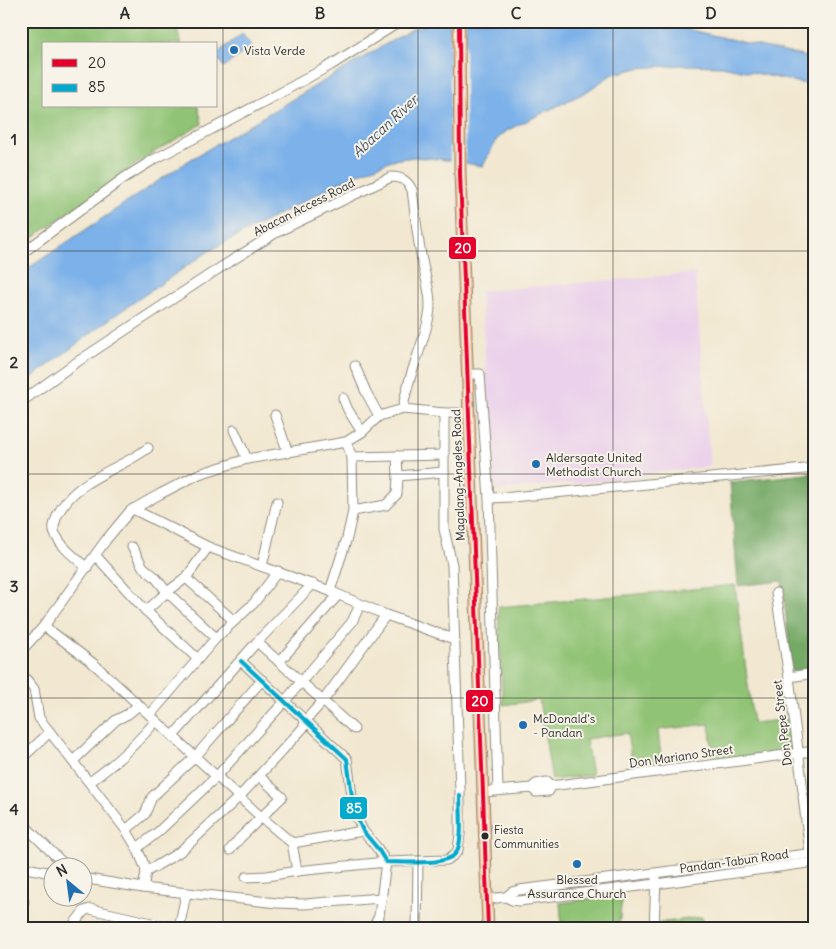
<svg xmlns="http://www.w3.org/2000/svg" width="836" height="949" viewBox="0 0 836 949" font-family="Delius,sans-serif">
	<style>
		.built { fill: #ebd1eb }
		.green { fill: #90c374; stroke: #5e7750 }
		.forest { fill: #74a966; stroke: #506a48 }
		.water { fill: #7bb1e9; stroke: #536e8a }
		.pier { fill: #f2e8d1 }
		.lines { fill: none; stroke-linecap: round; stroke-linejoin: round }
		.minor-casing { stroke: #8e8a7e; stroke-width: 11 }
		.major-casing { stroke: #8e8a7e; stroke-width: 13 }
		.minor { stroke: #fff; stroke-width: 9 }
		.major { stroke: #f9bc8a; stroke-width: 11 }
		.bus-1-casing { stroke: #f7f3e8; stroke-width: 8 }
		.bus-2-casing { stroke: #f7f3e8; stroke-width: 8 }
		.bus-1 { stroke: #e4002b; stroke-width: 4 }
		.bus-2 { stroke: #00a9ce; stroke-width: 4 }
		.grid { fill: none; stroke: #2b2b2b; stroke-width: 1; stroke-opacity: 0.55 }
		.poi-dot { fill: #1f6fb2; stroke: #f7f3e8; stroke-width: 2 }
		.bus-dot { fill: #2b2b2b; stroke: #f7f3e8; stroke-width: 2 }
		.labels { text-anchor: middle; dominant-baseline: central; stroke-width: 4; stroke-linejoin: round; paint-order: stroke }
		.bus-label { font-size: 11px; fill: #2b2b2b; stroke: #f7f3e8; text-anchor: start }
		.poi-label { font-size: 12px; fill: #2b2b2b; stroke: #f7f3e8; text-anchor: start }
		.street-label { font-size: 12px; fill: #2b2b2b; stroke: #f7f3e8 }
		.water-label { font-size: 14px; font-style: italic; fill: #435364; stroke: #f7f3e8 }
		.line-badge { stroke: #f7f3e8; stroke-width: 2 }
		.badge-label { font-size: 14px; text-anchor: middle; font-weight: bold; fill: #fff }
		.neatline { fill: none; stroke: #2b2b2b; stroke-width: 2 }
		.grid-label { font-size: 16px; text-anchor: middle; font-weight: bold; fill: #2b2b2b }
	</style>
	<rect width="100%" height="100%" fill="#f7f3e8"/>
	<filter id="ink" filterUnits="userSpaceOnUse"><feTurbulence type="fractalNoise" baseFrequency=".02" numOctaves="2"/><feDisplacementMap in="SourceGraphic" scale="10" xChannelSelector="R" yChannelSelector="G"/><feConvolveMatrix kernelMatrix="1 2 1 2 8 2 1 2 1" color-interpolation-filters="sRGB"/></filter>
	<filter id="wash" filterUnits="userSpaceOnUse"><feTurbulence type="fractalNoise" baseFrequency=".0096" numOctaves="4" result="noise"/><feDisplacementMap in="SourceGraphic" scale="20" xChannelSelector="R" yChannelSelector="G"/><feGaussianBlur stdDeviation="1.12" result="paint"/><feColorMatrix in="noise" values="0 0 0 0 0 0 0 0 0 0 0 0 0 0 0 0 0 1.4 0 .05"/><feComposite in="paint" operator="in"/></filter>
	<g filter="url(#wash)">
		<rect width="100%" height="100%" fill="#f2e8d1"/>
		<polygon class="built" points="695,273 710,467 646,473 646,477 495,490 480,291"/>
		<g class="green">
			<polygon points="21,21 175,21 181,44 44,44 44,106 198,106 202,124 151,154 21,246"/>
			<polygon points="735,585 753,723 790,719 793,749 792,751 714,761 709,724 658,730 662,767 633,770 627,733 586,739 592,775 552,780 539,700 503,705 498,607"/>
			<polygon points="622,895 619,928 562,928 560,903"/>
			<polygon points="702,917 703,928 659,928 659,923"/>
		</g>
		<polygon class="forest" points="815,473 815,669 792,672 782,581 738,586 730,482"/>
		<g class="water">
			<polygon points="435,21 652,21 815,59 815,86 722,66 682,65 638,68 611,75 586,92 508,130 497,139 483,166 439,159 414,157 392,160 348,178 209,251 111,318 21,386 21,273 188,161 410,30"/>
			<polygon points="242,34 252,46 224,67 216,57 216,54"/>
		</g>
		<polygon class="pier" points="450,21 465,21 465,165 450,163"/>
	</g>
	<g filter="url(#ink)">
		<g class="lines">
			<g class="minor-casing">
				<g id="minor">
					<polyline points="800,21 815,23"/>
					<polyline points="21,254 124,178 153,160 282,92 331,65 401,21"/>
					<polyline points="355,366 366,392 379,416"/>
					<polyline points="468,374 480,374 489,498 498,790"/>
					<polyline points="343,398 348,410 362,432"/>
					<path d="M21,402L71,366L212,273L277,232L391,177C401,177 407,180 412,190C415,212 417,234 421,255C424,275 433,296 429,316C423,348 407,376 403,409"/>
					<polyline points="275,415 288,453"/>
					<polyline points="234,430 247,459"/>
					<polyline points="346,442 352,457 353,511"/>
					<polyline points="397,456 398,476"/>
					<polyline points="352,457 444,455"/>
					<polyline points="489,498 512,497 815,468"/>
					<polyline points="133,509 208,547 330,591 386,615 454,639"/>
					<polyline points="132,547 143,567 155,577 167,592 216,638"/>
					<polyline points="96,556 146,611 198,659"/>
					<polyline points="262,566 277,502"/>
					<path d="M87,568C76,558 62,548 55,534C52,528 55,522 57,516C75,478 118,471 148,448"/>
					<polyline points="186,578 234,621"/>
					<polyline points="330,591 347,538 353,511 386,505 397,494 398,476 444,472"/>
					<polyline points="776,593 789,677 803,791"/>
					<polyline points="146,611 167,592 186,578 208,547"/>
					<polyline points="44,626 94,664 261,817 292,843 297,871"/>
					<polyline points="257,642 354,729"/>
					<polyline points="21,651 44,626 106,540 130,511 160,494 199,474 247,459 346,442 362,432 379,416 403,409 444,413 469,413"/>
					<polyline points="241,661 347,759 354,811 363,831 378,849 386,862 447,860 455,854 458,850 460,834 460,790 452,565 444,529 444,413"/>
					<polyline points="279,662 338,595"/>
					<polyline points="21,673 34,689 39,718 126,830 137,848 145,867 146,872 143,888"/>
					<polyline points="789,677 815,673"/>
					<polyline points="150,715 216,638 254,603 278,571"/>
					<polyline points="173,736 257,642 313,584"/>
					<polyline points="21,759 50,732"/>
					<polyline points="73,761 116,720 128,714 139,705"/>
					<path d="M90,782C115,764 136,744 156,721"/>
					<polyline points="532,788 536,792 549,791 551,786"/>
					<polyline points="483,792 532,788 536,784 547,782 551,786 815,751"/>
					<polyline points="803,796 810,853"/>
					<polyline points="21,822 66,866"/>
					<polyline points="126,830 145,814 152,797 195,757 262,680"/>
					<polyline points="292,843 363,831"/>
					<polyline points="137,848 158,832 217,776 285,701 352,622 360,605"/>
					<polyline points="230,850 240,838 282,797 259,776"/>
					<polyline points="21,867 52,873"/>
					<polyline points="146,872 178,853 191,842 240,796 303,728 306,720 323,701 386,615"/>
					<polyline points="246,877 267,876 297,871 386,862 379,916 373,928"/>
					<polyline points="82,878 143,888 277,903 304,904 381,898"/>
					<polyline points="506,897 512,892 519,890 815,853"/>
					<polyline points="487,899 506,897 512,900 519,901 656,884 815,862"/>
					<polyline points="21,906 24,902"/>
					<polyline points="71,928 84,911 90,909 174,928"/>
					<polyline points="179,928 186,894"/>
					<polyline points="417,928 418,862"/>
					<polyline points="654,928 656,878"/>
				</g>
			</g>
			<g class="major-casing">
				<polyline id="major" points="459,21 460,173 488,928"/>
			</g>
			<use href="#minor" class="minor"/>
			<use href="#major" class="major"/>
			<g class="bus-1-casing">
				<polyline id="bus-1" points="459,21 460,173 488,928"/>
			</g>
			<g class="bus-2-casing">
				<path id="bus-2" d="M241,661L347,759L354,811L363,831L378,849L386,862C401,862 445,866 455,854C464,844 460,809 460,796"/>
			</g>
			<use href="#bus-1" class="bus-1"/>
			<use href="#bus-2" class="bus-2"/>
		</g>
	</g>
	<path class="grid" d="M223,21V928M418,21V928M613,21V928M21,251H815M21,474H815M21,698H815"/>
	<g class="poi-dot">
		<circle cx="234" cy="50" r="5"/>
		<circle cx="536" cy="464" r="5"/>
		<circle cx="523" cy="725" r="5"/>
		<circle cx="577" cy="864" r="5"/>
	</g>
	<circle class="bus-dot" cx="485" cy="836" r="4.5"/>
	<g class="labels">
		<g class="bus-label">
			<text x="494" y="830">Fiesta<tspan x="494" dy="14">Communities</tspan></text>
		</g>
		<g class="poi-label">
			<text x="244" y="50">Vista Verde</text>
			<text x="546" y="457">Aldersgate United<tspan x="546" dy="14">Methodist Church</tspan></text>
			<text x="533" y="718">McDonald's<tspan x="533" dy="14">- Pandan</tspan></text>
			<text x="577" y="879" text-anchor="middle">Blessed<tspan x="577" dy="14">Assurance Church</tspan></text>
		</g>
		<g class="street-label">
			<text transform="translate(304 207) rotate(-27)">Abacan Access Road</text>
			<text transform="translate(458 475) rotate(-92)">Magalang-Angeles Road</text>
			<text transform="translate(782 723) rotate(-97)">Don Pepe Street</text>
			<text transform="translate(681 756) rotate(-8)">Don Mariano Street</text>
			<text transform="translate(734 861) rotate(-8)">Pandan-Tabun Road</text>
		</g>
		<g class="water-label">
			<text transform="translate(385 126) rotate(-43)">Abacan River</text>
		</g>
	</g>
	<g class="line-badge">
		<rect x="448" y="236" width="29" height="24" rx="5" fill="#e4002b"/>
		<rect x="465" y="689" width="29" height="24" rx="5" fill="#e4002b"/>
		<rect x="339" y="796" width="29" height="24" rx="5" fill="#00a9ce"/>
	</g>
	<g class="badge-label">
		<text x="463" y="253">20</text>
		<text x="480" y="706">20</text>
		<text x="354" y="813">85</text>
	</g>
	<rect width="836" height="949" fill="none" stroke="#f7f3e8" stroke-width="55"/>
	<rect x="42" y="42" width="175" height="65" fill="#f7f3e8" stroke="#a5a39c"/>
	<rect x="52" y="59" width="25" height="8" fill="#e4002b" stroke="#a5a39c"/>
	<text x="88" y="68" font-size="15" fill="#2b2b2b">20</text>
	<rect x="52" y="84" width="25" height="8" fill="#00a9ce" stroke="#a5a39c"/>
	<text x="88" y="92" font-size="15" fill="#2b2b2b">85</text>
	<g transform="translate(68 882) rotate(331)"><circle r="24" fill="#f7f3e8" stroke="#a5a39c"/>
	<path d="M0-4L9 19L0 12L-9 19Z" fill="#1f6fb2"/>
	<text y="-8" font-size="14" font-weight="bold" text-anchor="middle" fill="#2b2b2b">N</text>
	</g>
	<rect x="28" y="28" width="780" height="894" class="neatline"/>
	<g class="grid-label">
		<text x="125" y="19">A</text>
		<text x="320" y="19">B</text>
		<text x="516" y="19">C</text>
		<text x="711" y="19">D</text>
		<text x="14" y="145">1</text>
		<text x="14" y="368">2</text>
		<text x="14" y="592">3</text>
		<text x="14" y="815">4</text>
	</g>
</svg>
